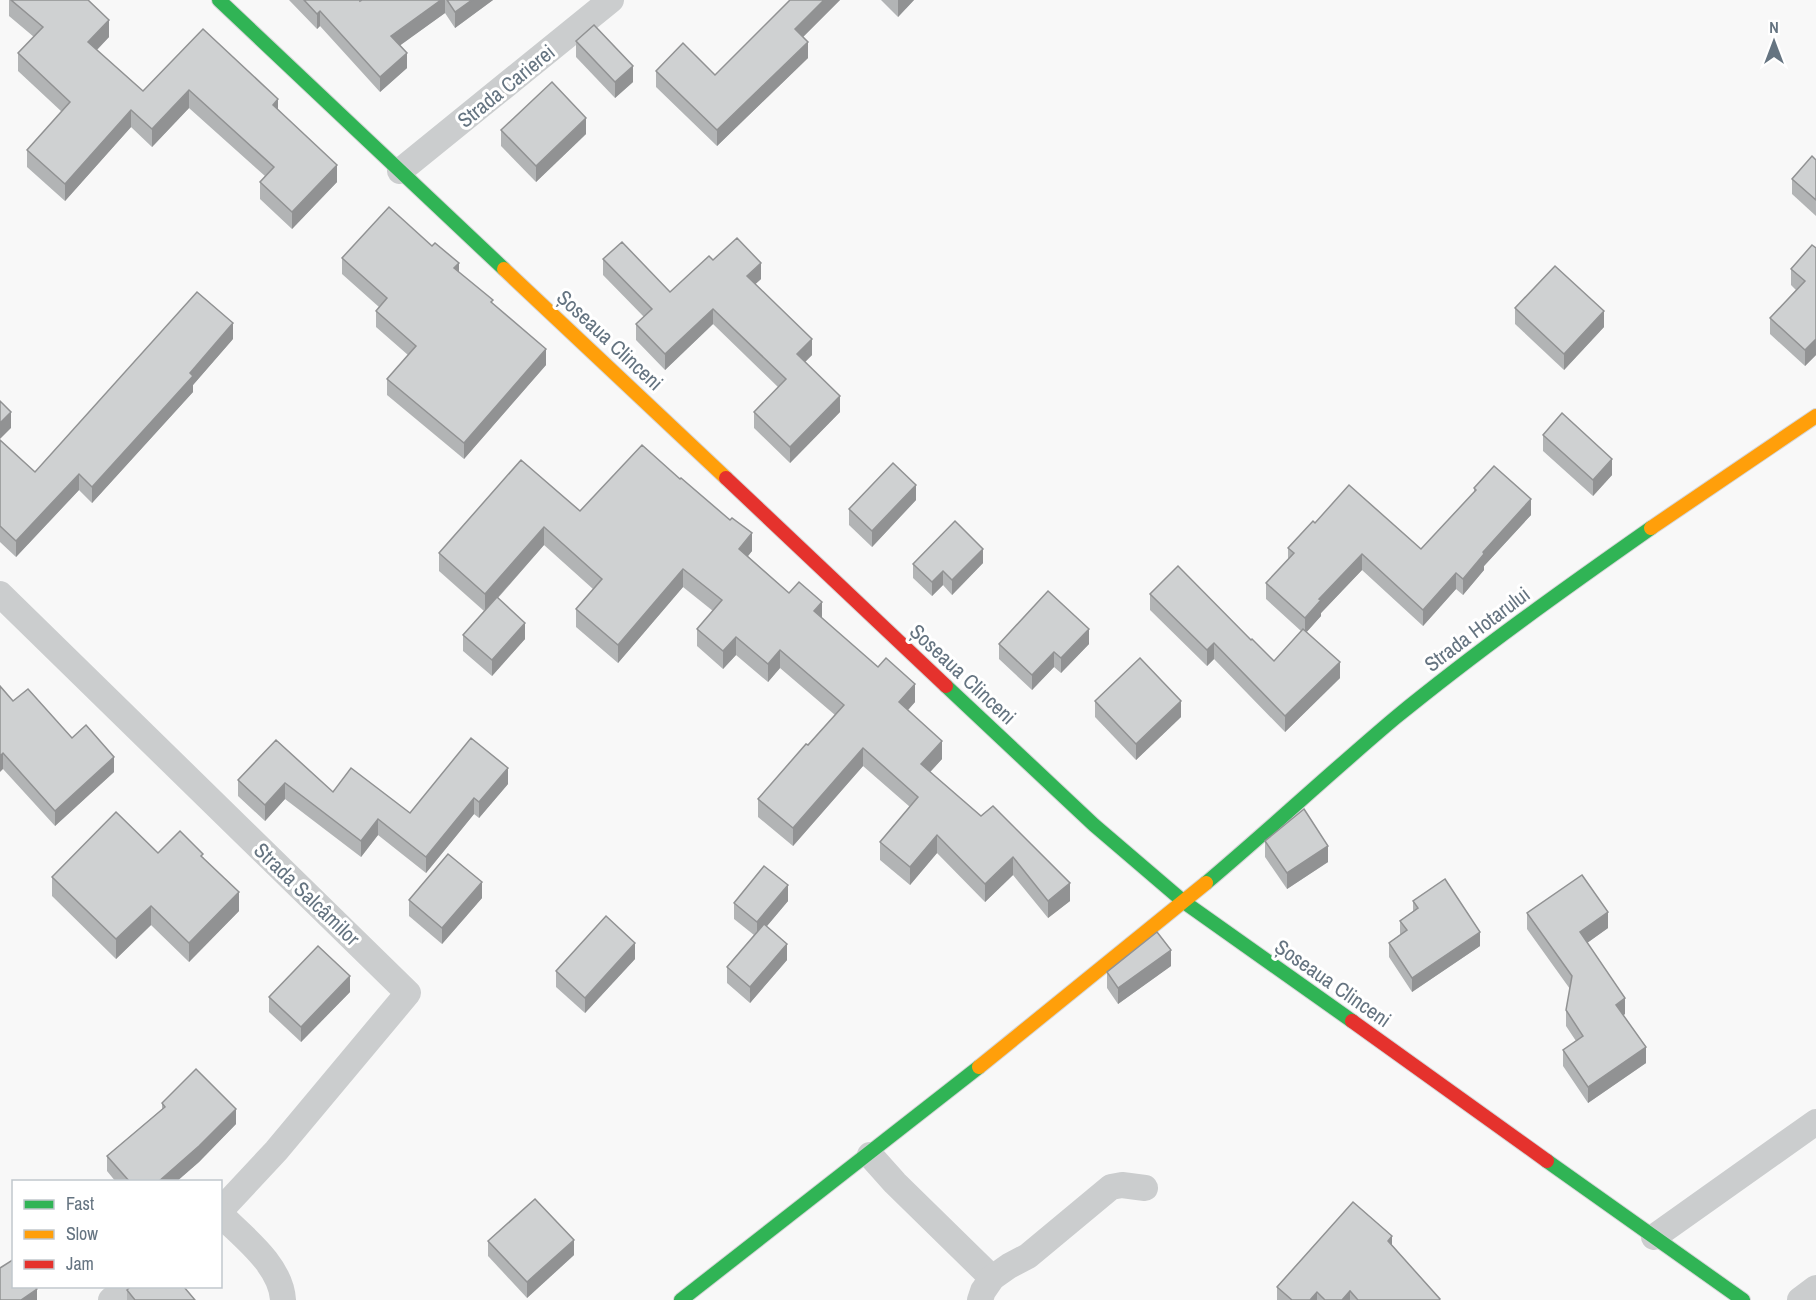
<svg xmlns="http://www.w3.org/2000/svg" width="1816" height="1300" viewBox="0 0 1816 1300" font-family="'Archivo Narrow',sans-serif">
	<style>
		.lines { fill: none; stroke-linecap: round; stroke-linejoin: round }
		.fast-casing { stroke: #d5d6d7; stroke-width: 16 }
		.slow-casing { stroke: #d5d6d7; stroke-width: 16 }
		.jam-casing { stroke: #d5d6d7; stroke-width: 16 }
		.street { stroke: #cbcdce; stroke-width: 26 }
		.fast { stroke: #30b455; stroke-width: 14 }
		.slow { stroke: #ff9f0a; stroke-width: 14 }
		.jam { stroke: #e5322d; stroke-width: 14 }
		.wall { fill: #b2b4b5 }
		.shaded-wall { fill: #919293 }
		.building { fill: #cfd1d2; stroke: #919293; stroke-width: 1.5 }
		.labels { text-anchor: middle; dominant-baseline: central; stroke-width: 6; stroke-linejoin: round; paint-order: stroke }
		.street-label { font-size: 21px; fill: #657481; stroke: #fff }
	</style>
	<rect width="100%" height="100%" fill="#f8f8f8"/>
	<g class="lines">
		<g class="fast-casing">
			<g id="fast">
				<polyline points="219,0 504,269"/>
				<polyline points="946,686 1094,825 1184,902 1352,1021"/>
				<path d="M1206,883C1270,829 1331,772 1395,718C1477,651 1564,589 1651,528"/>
				<polyline points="1547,1161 1743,1300"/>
				<polyline points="681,1300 979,1067"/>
			</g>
		</g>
		<g class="slow-casing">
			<g id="slow">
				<polyline points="504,269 726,478"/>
				<polyline points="1651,528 1816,416"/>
				<polyline points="979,1067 1206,883"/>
			</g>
		</g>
		<g class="jam-casing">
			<g id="jam">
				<polyline points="726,478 946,686"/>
				<polyline points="1352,1021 1547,1161"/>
			</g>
		</g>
		<g class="street">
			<polyline points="400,171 611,0"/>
			<polyline points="0,594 408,993 276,1151 220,1211"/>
			<polyline points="870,1155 895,1183 992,1278"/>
			<path d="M220,1214C243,1237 281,1265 283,1300"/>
			<polyline points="1654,1237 1816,1122"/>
			<polyline points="111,1300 127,1286"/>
			<polyline points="980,1300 983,1291 992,1278 1009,1266 1028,1256 1111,1187 1122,1185 1145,1188"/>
			<polyline points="1800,1300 1816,1288"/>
		</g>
		<use href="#fast" class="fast"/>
		<use href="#slow" class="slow"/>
		<use href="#jam" class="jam"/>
	</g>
	<g class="wall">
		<polygon points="9,0 88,0 109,37 97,50 143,91 203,29 278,110 337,182 292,229 260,199 260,182 265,176 189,108 152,147 131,127 65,201 27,167 27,150 62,112 18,71 18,53 34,37 9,16"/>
		<polygon points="289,0 360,0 360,1 362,0 493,0 455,28 445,13 400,45 407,68 380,92 320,26 317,29"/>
		<polygon points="791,0 840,0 803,37 808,58 717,146 656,87 656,71 715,75"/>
		<polygon points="881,0 914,0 898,17"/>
		<polygon points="576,41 633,82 615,98 576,57"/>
		<polygon points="501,130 586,134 536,182 501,146"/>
		<polygon points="1816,160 1816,216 1792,194 1792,179"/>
		<polygon points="1816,248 1816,355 1805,366 1770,334 1770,318 1796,290 1791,285 1791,269"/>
		<polygon points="342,258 459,272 493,304 546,365 464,459 387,395 387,379 408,355 376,327 376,311 379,307 342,274"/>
		<polygon points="603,259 670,292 713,260 761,279 755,284 812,355 805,362 840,412 790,463 754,428 754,412 778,387 713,324 665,370 636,340 636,324 644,317 603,275"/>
		<polygon points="1515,308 1604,327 1564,370 1515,324"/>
		<polygon points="233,339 193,385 193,392 92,503 79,490 16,557 0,542 0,440 35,472"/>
		<polygon points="1543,435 1612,475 1593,496 1543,451"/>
		<polygon points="1474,488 1531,515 1484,566 1484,570 1463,595 1456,589 1423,626 1362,570 1321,613 1321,616 1306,632 1340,678 1285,732 1214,659 1207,666 1150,610 1150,594 1251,640 1274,661 1301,631 1266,599 1266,583 1288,560 1288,548 1315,523 1421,549 1474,492"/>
		<polygon points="916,500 872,547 849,525 849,509"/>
		<polygon points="580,511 752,551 748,556 789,593 822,618 915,702 908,710 942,759 930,772 1070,901 1048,918 1013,875 985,902 937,853 910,885 880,860 880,842 910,807 863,766 793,846 758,817 758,799 835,715 780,668 768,682 736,655 723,669 697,646 697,629 713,611 683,587 618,663 576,627 576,609 593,589 544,545 498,598 525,639 492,676 463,651 463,635 484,611 439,571 439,553"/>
		<polygon points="983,563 952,595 943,585 932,596 913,578 913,564"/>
		<polygon points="999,644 1089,644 1061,673 1054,667 1032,690 999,659"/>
		<polygon points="0,686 13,701 72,738 114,772 55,826 3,769"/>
		<polygon points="1095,701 1181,717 1136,760 1095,717"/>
		<polygon points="276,740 333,792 410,813 508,784 479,818 474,814 426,873 378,835 361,857 285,799 265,821 238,796 238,780"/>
		<polygon points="1265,841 1328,862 1287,889 1265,857"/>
		<polygon points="158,853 203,857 239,911 189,962 151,925 116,959 52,896 52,877"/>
		<polygon points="482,898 442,944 409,916 409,900"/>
		<polygon points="788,901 766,927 787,960 750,1003 727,983 727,967 754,935 734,919 734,903"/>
		<polygon points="1413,901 1480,946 1412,992 1389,957 1389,943 1400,935 1400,921 1413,912"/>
		<polygon points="1527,913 1608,928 1587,943 1625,1014 1623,1015 1646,1063 1588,1103 1563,1066 1563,1050 1576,1041 1566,1026 1566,1010 1570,989 1527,929"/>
		<polygon points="635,959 585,1013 556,987 556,971"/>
		<polygon points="1171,966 1118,1004 1107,988 1107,972"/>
		<polygon points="350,992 301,1042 269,1012 269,997"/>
		<polygon points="162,1103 236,1124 199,1162 176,1182 116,1182 107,1171 107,1156 162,1109"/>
		<polygon points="488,1241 574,1255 527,1298 488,1256"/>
		<polygon points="1392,1245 1440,1300 1277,1300 1277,1287"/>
		<polygon points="127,1290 195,1300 127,1300"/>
	</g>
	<g class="shaded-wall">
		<polygon points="441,0 445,0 445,13 391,52 391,36"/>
		<polygon points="472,0 493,0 455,28 455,12"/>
		<polygon points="824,0 840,0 795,45 795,29"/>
		<polygon points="898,0 914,0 898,17"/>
		<polygon points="320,11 320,26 317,29 317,14"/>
		<polygon points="109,20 109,37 88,59 88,42"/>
		<polygon points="808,42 808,58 717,146 717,130"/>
		<polygon points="407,53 407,68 380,92 380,77"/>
		<polygon points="633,66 633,82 615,98 615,82"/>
		<polygon points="189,90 189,108 152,147 152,129"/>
		<polygon points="278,99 278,116 273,105"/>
		<polygon points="131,110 131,127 65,201 65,184"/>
		<polygon points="586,118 586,134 536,182 536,166"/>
		<polygon points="337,165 337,182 292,229 292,212"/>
		<polygon points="459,263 459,279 454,268"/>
		<polygon points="761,263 761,279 747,292 747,276"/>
		<polygon points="713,309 713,324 665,370 665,354"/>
		<polygon points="1604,311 1604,327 1564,370 1564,354"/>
		<polygon points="233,323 233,339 193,385 193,392 92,503 92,487"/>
		<polygon points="812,339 812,355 797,370 797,354"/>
		<polygon points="1816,339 1816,355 1805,366 1805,350"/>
		<polygon points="546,349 546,365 464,459 464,443"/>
		<polygon points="840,396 840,412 790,463 790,447"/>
		<polygon points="11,412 11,428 0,439 0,423"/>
		<polygon points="1612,459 1612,475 1593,496 1593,480"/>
		<polygon points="79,474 79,490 16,557 16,541"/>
		<polygon points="916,485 916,500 872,547 872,531"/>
		<polygon points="1531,499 1531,515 1484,566 1484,570 1463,595 1463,579 1483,552"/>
		<polygon points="544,527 544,545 485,612 485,594"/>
		<polygon points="752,533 752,551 739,567 739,549"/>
		<polygon points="983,549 983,563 952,595 952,580"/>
		<polygon points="1362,554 1362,570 1321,613 1321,616 1305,634 1305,618 1319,599"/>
		<polygon points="683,569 683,587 618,663 618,645"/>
		<polygon points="943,571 943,585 932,596 932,582"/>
		<polygon points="1456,573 1456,589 1423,626 1423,610"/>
		<polygon points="822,602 822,620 814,611"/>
		<polygon points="525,623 525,639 492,676 492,660"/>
		<polygon points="1089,629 1089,644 1061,673 1061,658"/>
		<polygon points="736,637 736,655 723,669 723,651"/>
		<polygon points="1214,643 1214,659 1207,666 1207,650"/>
		<polygon points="780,650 780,668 768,682 768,664"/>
		<polygon points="1054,652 1054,667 1032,690 1032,675"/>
		<polygon points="1340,662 1340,678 1285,732 1285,716"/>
		<polygon points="915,684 915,702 899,720 899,702"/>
		<polygon points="1181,701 1181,717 1136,760 1136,744"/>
		<polygon points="942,741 942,759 921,782 921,764"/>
		<polygon points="863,748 863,766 793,846 793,828"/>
		<polygon points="3,753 3,769 0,772 0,756"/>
		<polygon points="114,757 114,772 55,826 55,811"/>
		<polygon points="508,768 508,784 479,818 479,802"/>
		<polygon points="285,783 285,799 265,821 265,805"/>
		<polygon points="474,798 474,814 426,873 426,857"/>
		<polygon points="378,819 378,835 361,857 361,841"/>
		<polygon points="937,835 937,853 910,885 910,867"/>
		<polygon points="1328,846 1328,862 1287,889 1287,873"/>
		<polygon points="1013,857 1013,875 985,902 985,884"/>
		<polygon points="482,882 482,898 442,944 442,928"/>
		<polygon points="1070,883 1070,901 1048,918 1048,901"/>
		<polygon points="788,885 788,901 757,938 757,922"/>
		<polygon points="239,892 239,911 189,962 189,943"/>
		<polygon points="151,906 151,925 116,959 116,939"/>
		<polygon points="1608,912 1608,928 1580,948 1580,932"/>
		<polygon points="1480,932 1480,946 1412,992 1412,978"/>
		<polygon points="635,943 635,959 585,1013 585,998"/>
		<polygon points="787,944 787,960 750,1003 750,987"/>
		<polygon points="1171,950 1171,966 1118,1004 1118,988"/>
		<polygon points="350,976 350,992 301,1042 301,1027"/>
		<polygon points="1625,998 1625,1014 1616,1021 1616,1005"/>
		<polygon points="1646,1047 1646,1063 1588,1103 1588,1087"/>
		<polygon points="236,1109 236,1124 199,1162 176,1182 158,1182"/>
		<polygon points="1392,1236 1392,1257 1388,1241"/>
		<polygon points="574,1240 574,1255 527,1298 527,1282"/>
		<polygon points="37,1289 37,1300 21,1300"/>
		<polygon points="1350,1291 1350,1300 1342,1300"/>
		<polygon points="1317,1292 1317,1300 1310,1300"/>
	</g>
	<g class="building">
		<polygon points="11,0 88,0 109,20 88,42 143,91 203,29 278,99 273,105 337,165 292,212 260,182 274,167 189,90 152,129 131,110 65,184 27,150 70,102 18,53 43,27"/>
		<polygon points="304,0 360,0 360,1 362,0 441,0 391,36 407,53 380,77 320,11 317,14"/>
		<polygon points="447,0 472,0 455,12"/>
		<polygon points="790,0 824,0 795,29 808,42 717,130 656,71 683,43 715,75"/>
		<polygon points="594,25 633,66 615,82 576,41"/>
		<polygon points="552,82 586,118 536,166 501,130"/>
		<polygon points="1812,156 1816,160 1816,200 1792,179"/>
		<polygon points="389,207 432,246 435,243 459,263 454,268 493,300 491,302 546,349 464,443 387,379 416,346 376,311 387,298 342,258"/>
		<polygon points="737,238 761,263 747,276 812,339 797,354 840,396 790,447 754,412 786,379 713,309 665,354 636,324 652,309 603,259 622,242 670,292 709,256 713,260"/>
		<polygon points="1812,245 1816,248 1816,339 1805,350 1770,318 1805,281 1791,269"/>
		<polygon points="1555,266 1604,311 1564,354 1515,308"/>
		<polygon points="197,292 233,323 190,373 193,376 92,487 79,474 16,541 0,526 0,440 35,472"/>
		<polygon points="0,401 11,412 0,423"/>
		<polygon points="1562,413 1612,459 1593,480 1543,435"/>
		<polygon points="642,445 680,479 681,478 730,520 732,518 752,533 739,549 789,593 799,582 822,602 814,611 878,667 886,658 915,684 899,702 942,741 921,764 981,816 993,806 1070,883 1048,901 1013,857 985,884 937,835 910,867 880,842 918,797 863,748 793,828 758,799 806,744 808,745 844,705 780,650 768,664 736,637 723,651 697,629 722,600 683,569 618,645 576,609 602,579 544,527 485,594 439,553 521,460 580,511"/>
		<polygon points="893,463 916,485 872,531 849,509"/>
		<polygon points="1494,466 1531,499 1483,552 1484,554 1463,579 1456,573 1423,610 1362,554 1319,599 1321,600 1305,618 1266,583 1294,553 1288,548 1313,521 1315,523 1349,485 1421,549 1476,490 1474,488"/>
		<polygon points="955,521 983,549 952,580 943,571 932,582 913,564"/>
		<polygon points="1178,566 1251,640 1252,639 1274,661 1303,629 1340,662 1285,716 1214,643 1207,650 1150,594"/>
		<polygon points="1048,591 1089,629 1061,658 1054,652 1032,675 999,644"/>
		<polygon points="497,597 525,623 492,660 463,635"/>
		<polygon points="1140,658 1181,701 1136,744 1095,701"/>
		<polygon points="0,686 13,701 28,689 72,738 86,725 114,757 55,811 3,753 0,756"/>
		<polygon points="471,738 508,768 479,802 474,798 426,857 378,819 361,841 285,783 265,805 238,780 276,740 333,792 351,768 410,813"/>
		<polygon points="1304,809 1328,846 1287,873 1265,841"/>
		<polygon points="116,812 158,853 180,831 203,854 201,856 239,892 189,943 151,906 116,939 52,877"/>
		<polygon points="448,854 482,882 442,928 409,900"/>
		<polygon points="764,866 788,885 757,922 734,903"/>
		<polygon points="1582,875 1608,912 1580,932 1625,998 1616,1005 1646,1047 1588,1087 1563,1050 1583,1036 1566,1010 1572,976 1527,913"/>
		<polygon points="1445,879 1480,932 1412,978 1389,943 1407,930 1400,921 1418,908 1413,901"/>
		<polygon points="606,916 635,943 585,998 556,971"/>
		<polygon points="764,924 787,944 750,987 727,967"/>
		<polygon points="1157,932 1171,950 1118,988 1107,972"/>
		<polygon points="318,946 350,976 301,1027 269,997"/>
		<polygon points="196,1069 236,1109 199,1146 158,1182 130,1182 107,1156 165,1107 162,1103"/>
		<polygon points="535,1199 574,1240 527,1282 488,1241"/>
		<polygon points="1353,1202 1392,1236 1388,1241 1440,1299 1439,1300 1358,1300 1350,1291 1342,1300 1325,1300 1317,1292 1310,1300 1292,1300 1277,1287"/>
		<polygon points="14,1259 14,1287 35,1287 37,1289 21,1300 0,1300 0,1268"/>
		<polygon points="130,1287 184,1287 195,1300 135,1300 127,1290"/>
	</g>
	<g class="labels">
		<g class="street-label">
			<text transform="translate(506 86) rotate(-39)">Strada Carierei</text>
			<text transform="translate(610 340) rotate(43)">Șoseaua Clinceni</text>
			<text transform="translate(1477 629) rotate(-37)">Strada Hotarului</text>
			<text transform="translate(963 674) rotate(43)">Șoseaua Clinceni</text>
			<text transform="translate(307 894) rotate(44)">Strada Salcâmilor</text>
			<text transform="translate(1333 983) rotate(35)">Șoseaua Clinceni</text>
		</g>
	</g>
	<rect x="12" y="1180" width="210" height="108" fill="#ffffff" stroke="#c1c7cd" stroke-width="1.5"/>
	<rect x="24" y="1200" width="30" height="9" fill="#30b455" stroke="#c1c7cd" stroke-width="1.5"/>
	<text x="66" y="1210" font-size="18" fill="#657481">Fast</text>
	<rect x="24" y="1230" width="30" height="9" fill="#ff9f0a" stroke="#c1c7cd" stroke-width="1.5"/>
	<text x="66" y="1240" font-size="18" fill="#657481">Slow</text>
	<rect x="24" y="1260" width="30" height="9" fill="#e5322d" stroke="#c1c7cd" stroke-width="1.5"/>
	<text x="66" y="1270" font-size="18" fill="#657481">Jam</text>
	<g transform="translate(1774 42)" stroke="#ffffff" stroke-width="4.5" paint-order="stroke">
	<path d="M0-4.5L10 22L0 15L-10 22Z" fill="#657481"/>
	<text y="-9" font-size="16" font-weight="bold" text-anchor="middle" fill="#657481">N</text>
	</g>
</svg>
